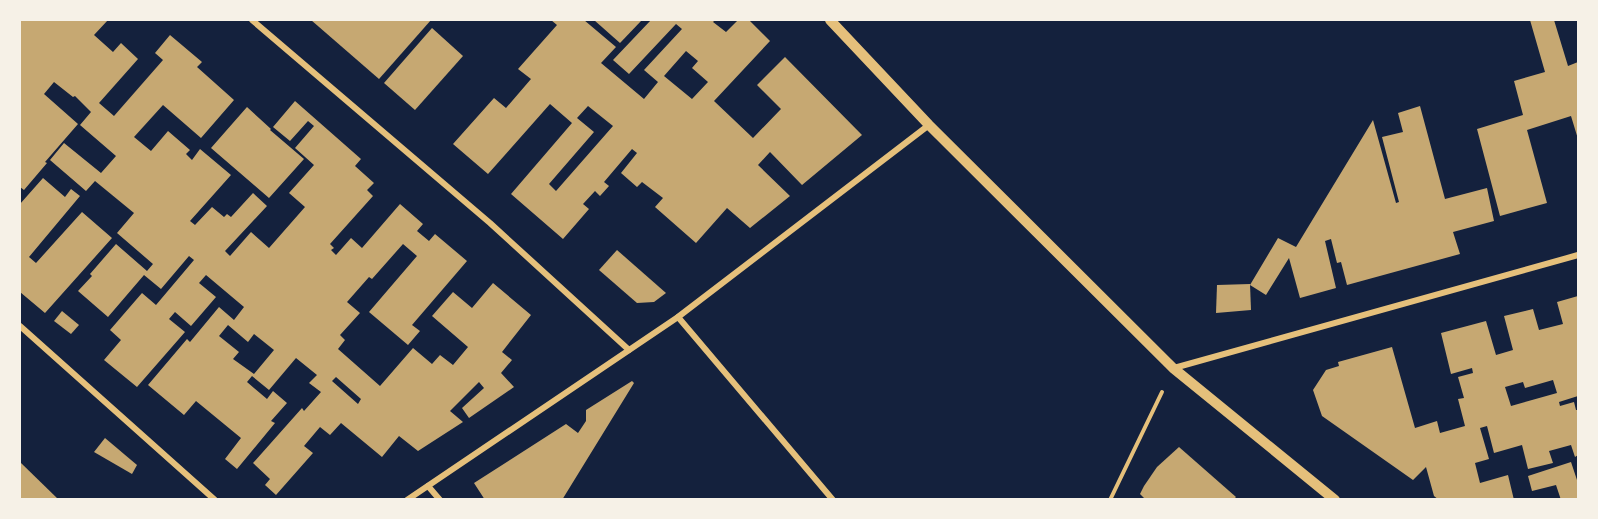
<svg xmlns="http://www.w3.org/2000/svg" width="1598" height="519" viewBox="0 0 1598 519" font-family="'Space Grotesk',sans-serif">
	<style>
		.building { fill: #c6a872; fill-rule: evenodd }
		.lines { fill: none; stroke-linecap: round; stroke-linejoin: round }
		.path { stroke: #e5c07b; stroke-width: 4 }
		.minor { stroke: #e5c07b; stroke-width: 6 }
		.tertiary { stroke: #e5c07b; stroke-width: 10 }
	</style>
	<rect width="100%" height="100%" fill="#14213d"/>
	<g class="building">
		<path d="M20,20H108L94,35L113,52L121,43L138,59L99,103L114,116L163,60L155,53L170,35L202,62L197,67L234,100L201,138L163,105L134,137L151,151L168,131L190,150L186,154L192,160L200,149L231,175L190,221L195,225L212,207L224,217L227,214L231,217L253,193L267,206L225,251L230,256L251,232L269,248L305,207L289,193L314,165L295,148L314,126L308,121L290,141L273,127L295,101L361,159L355,166L374,183L367,190L373,196L330,244L334,248L331,250L336,255L351,238L362,248L400,204L423,224L417,231L429,241L435,234L467,261L412,325L420,331L408,345L369,312L417,256L403,244L372,279L369,277L347,302L360,313L340,335L345,340L338,349L380,386L413,348L432,364L440,355L453,365L468,347L432,316L453,292L472,308L493,283L531,315L502,352L512,360L501,373L514,387L469,418L462,408L484,388L479,382L450,411L463,422L418,451L399,436L382,457L341,423L330,435L320,427L304,446L313,453L276,495L265,485L270,479L253,463L302,408L304,411L321,392L309,383L317,375L296,358L269,390L252,376L247,382L267,399L273,391L287,403L271,421L275,423L237,469L225,459L241,438L196,401L184,415L148,385L187,339L190,342L219,307L234,320L244,307L206,275L199,283L216,297L191,326L175,312L169,319L185,332L137,387L104,360L121,340L110,330L142,293L156,305L194,260L189,256L161,289L144,275L108,317L78,291L92,276L90,274L116,244L147,271L153,264L117,233L134,213L95,181L86,191L50,160L64,143L101,173L116,156L80,125L91,112L75,96L73,97L54,82L44,94L78,124L45,162L47,163L24,190L20,187ZM228,325L248,342L254,334L274,350L254,374L233,359L239,352L219,336ZM336,377L361,399L358,404L332,381Z"/>
		<polygon points="311,20 431,20 379,79"/>
		<path d="M551,20H584L616,47L601,63L644,99L658,82L644,70L682,29L676,24L629,74L613,60L651,20H715L713,22L726,32L738,20H749L770,41L714,101L753,138L781,109L757,85L785,57L862,135L802,185L770,152L758,165L790,196L750,228L727,208L696,243L655,207L663,198L642,182L637,187L621,173L637,153L632,149L604,182L609,186L600,196L595,191L583,204L589,209L563,239L511,194L572,123L550,104L488,174L453,144L494,98L506,108L531,79L518,69L557,25ZM686,51L698,61L692,68L708,82L692,99L664,76ZM588,106L613,126L556,191L549,184L594,132L577,118Z"/>
		<polygon points="594,20 642,20 620,43"/>
		<polygon points="1530,20 1554,20 1568,66 1578,62 1578,139 1571,116 1527,130 1547,203 1500,216 1477,129 1523,115 1514,81 1545,72"/>
		<polygon points="432,28 463,56 415,110 384,83"/>
		<polygon points="1420,106 1445,199 1487,188 1494,221 1453,232 1460,254 1347,285 1341,262 1337,263 1331,239 1325,241 1336,288 1300,298 1289,258 1266,295 1250,285 1278,238 1296,247 1373,120 1396,203 1399,202 1382,137 1403,132 1398,113"/>
		<polygon points="247,107 271,129 270,130 304,159 269,198 211,148"/>
		<polygon points="43,178 65,197 71,189 80,196 29,257 36,263 82,212 112,238 45,313 20,292 20,204"/>
		<polygon points="617,250 666,293 654,302 637,303 599,270"/>
		<polygon points="1250,284 1251,310 1216,313 1217,285"/>
		<path d="M1578,296V396L1559,402L1560,406L1574,402L1576,410H1578V455L1575,457L1571,445L1549,451L1553,463L1528,469L1522,445L1494,453L1487,426L1480,428L1489,459L1475,463L1480,483L1508,475L1514,500H1439L1434,496L1426,467L1413,480L1322,416L1313,390L1326,370L1339,366L1338,362L1392,347L1415,428L1437,421L1440,433L1465,426L1458,399L1464,398L1458,377L1473,373L1472,368L1451,374L1441,333L1486,321L1496,355L1513,350L1504,316L1533,309L1539,330L1563,324L1557,302ZM1553,380L1557,393L1511,406L1505,387L1523,382L1525,388Z"/>
		<polygon points="62,311 79,325 71,334 54,321"/>
		<polygon points="632,381 634,383 562,500 485,500 474,483 566,424 578,433 586,421 586,410"/>
		<polygon points="105,438 137,465 132,474 94,452"/>
		<polygon points="1179,447 1236,497 1233,500 1146,500 1140,494 1144,486 1157,467"/>
		<polygon points="20,462 59,500 20,500"/>
		<polygon points="1571,462 1578,483 1578,499 1561,500 1556,485 1532,491 1528,476"/>
	</g>
	<g class="lines">
		<polyline class="path" points="1110,500 1162,392"/>
		<g class="minor">
			<polyline points="252,20 490,223 629,350"/>
			<polyline points="678,317 833,500"/>
			<polyline points="20,326 215,500"/>
			<polyline points="1174,368 1578,255"/>
			<polyline points="428,486 440,500"/>
			<polyline points="407,500 678,317 929,125"/>
		</g>
		<polyline class="tertiary" points="830,20 929,125 1173,368 1335,500"/>
	</g>
	<rect width="1598" height="519" fill="none" stroke="#f6f1e7" stroke-width="42"/>
</svg>
